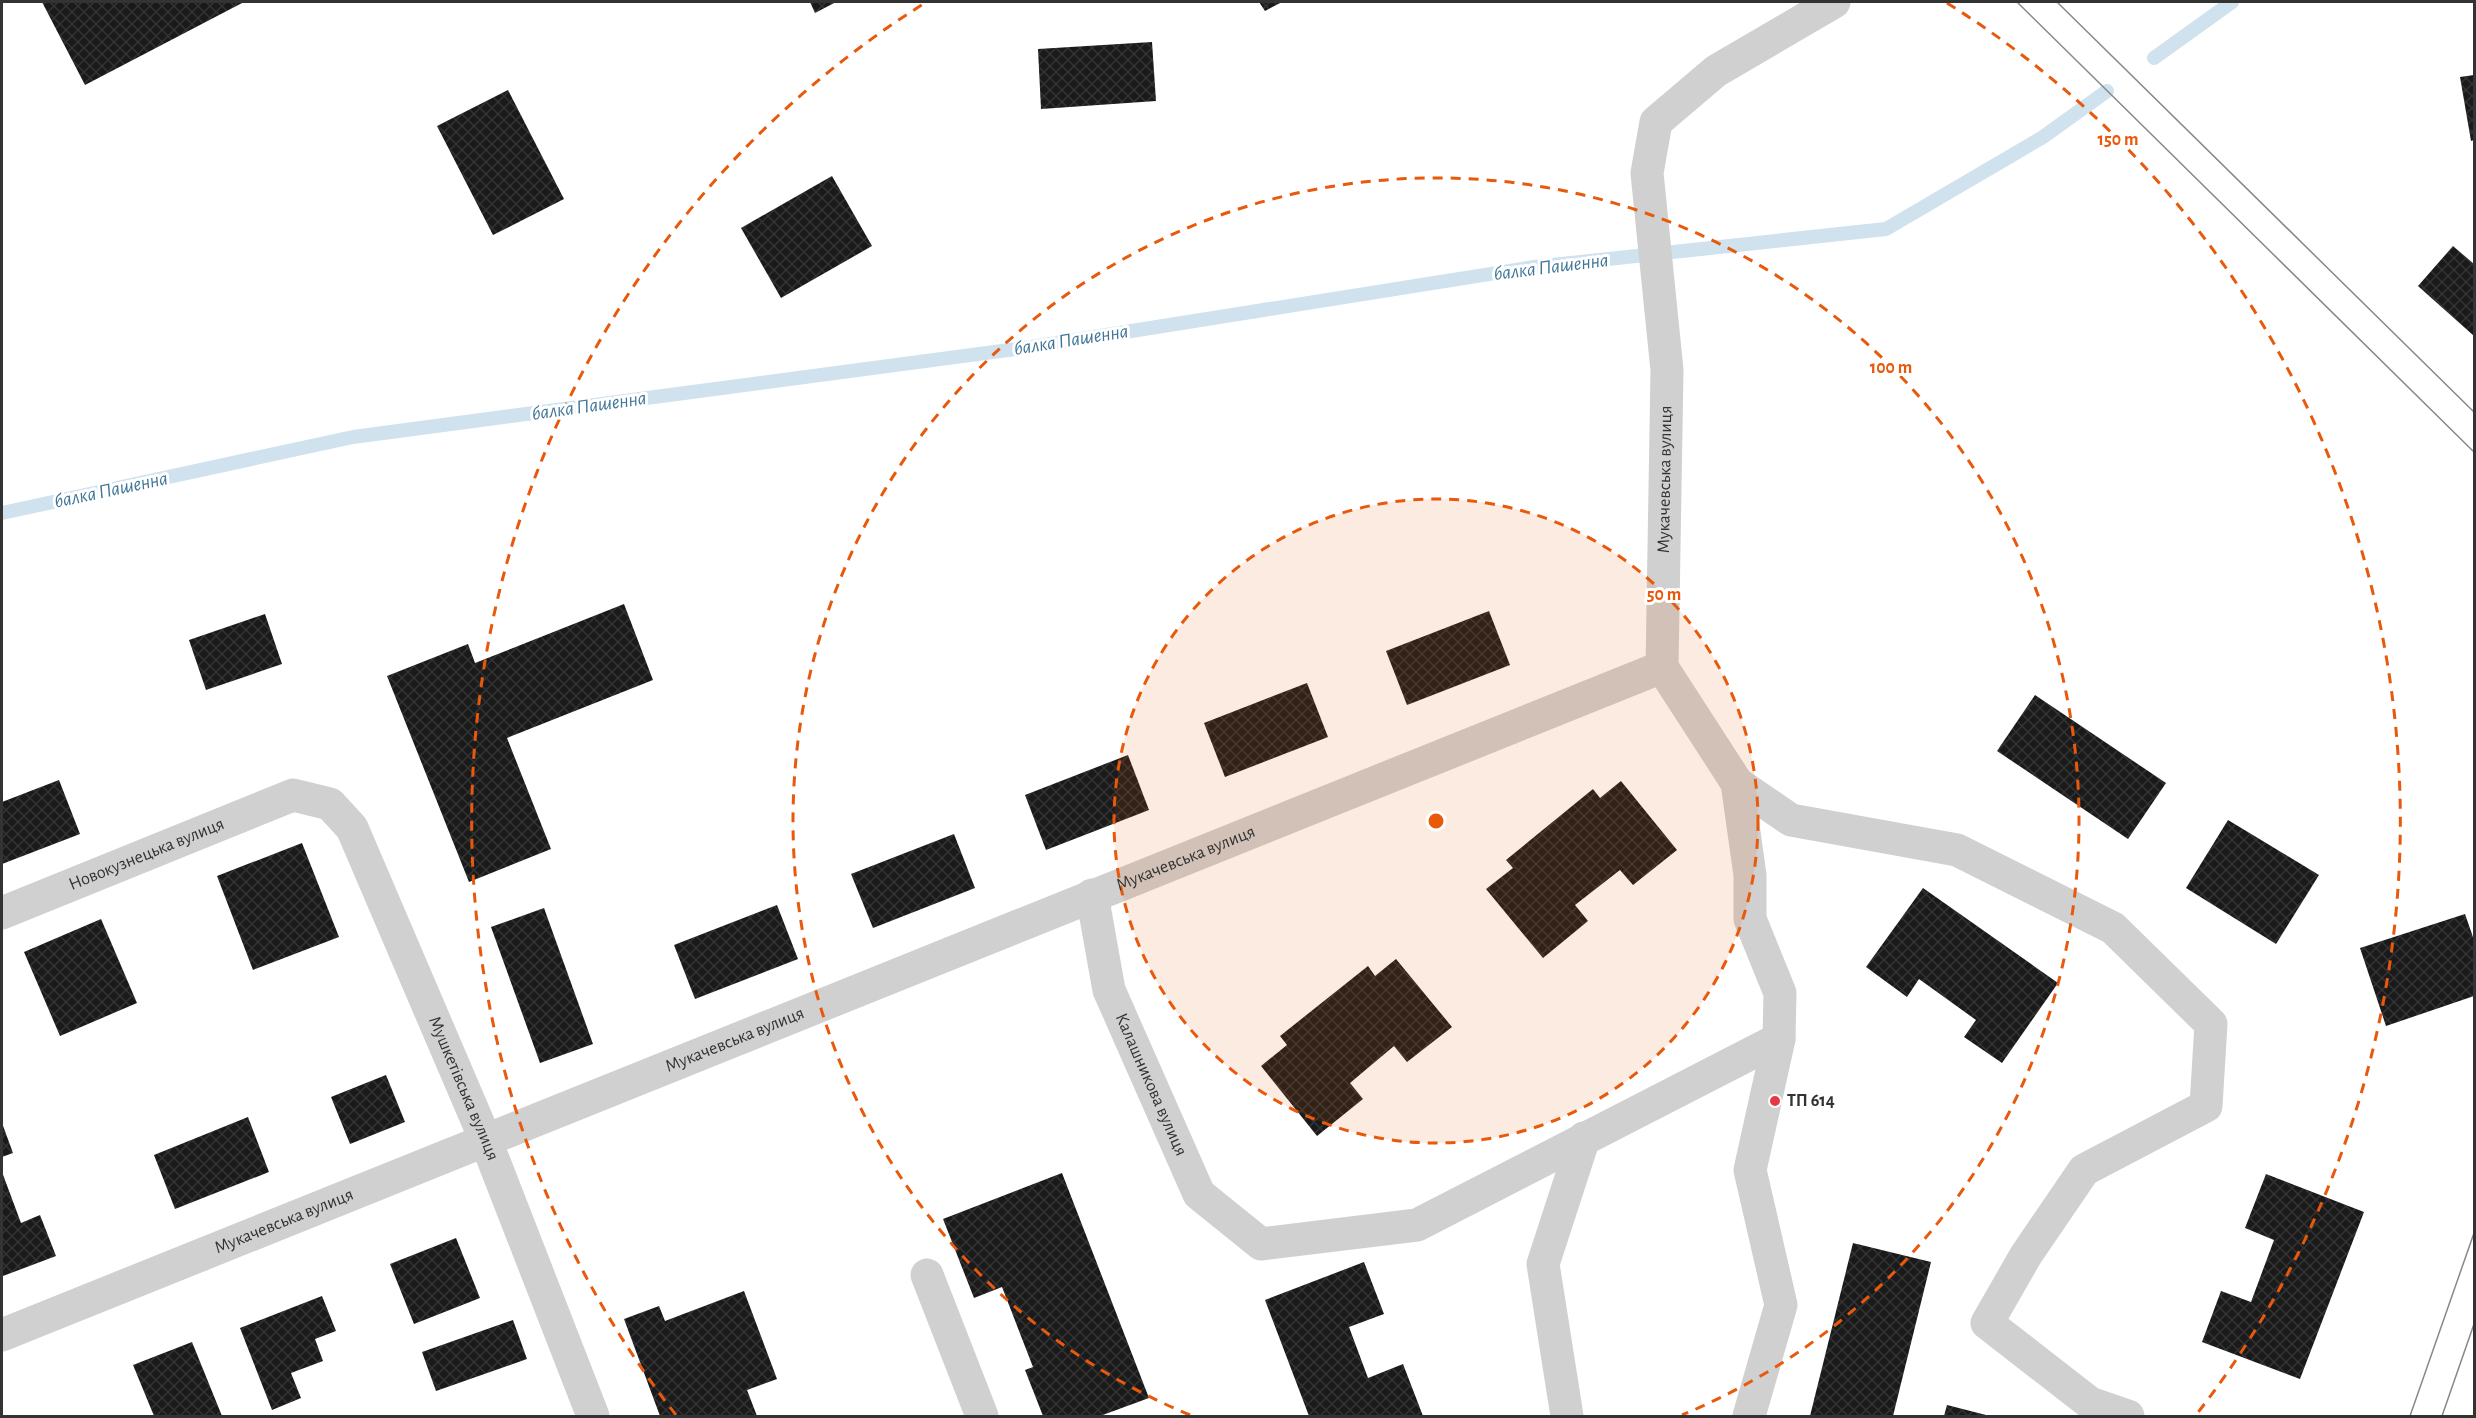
<svg xmlns="http://www.w3.org/2000/svg" width="2476" height="1418" viewBox="0 0 2476 1418" font-family="'Alegreya Sans',sans-serif">
	<style>
		.lines { fill: none; stroke-linecap: round; stroke-linejoin: round }
		.stream { stroke: #cfe2ee; stroke-width: 14 }
		.building { fill: url(#building-cross-hatch) }
		.minor { stroke: #d0d0d0; stroke-width: 33 }
		.tram { stroke: #888; stroke-width: 1.5 }
		.ring { fill: none; stroke: #e8590c; stroke-width: 3; stroke-dasharray: 10 8 }
		.poi-dot { fill: #e63946; stroke: #fff; stroke-width: 2 }
		.labels { text-anchor: middle; dominant-baseline: central; stroke-width: 6; stroke-linejoin: round; paint-order: stroke }
		.street-label { font-size: 18px; fill: #333; stroke: #fff }
		.poi-label { font-size: 18px; font-weight: bold; fill: #333; stroke: #fff; text-anchor: start }
		.water-label { font-size: 20px; font-style: italic; fill: #3f7597; stroke: #fff }
		.centre { fill: #e8590c; stroke: #fff; stroke-width: 3 }
		.ring-label { font-size: 18px; text-anchor: middle; font-weight: bold; fill: #e8590c; stroke: #fff; stroke-width: 6; stroke-linejoin: round; paint-order: stroke }
	</style>
	<defs>
		<pattern id="building-cross-hatch" width="8" height="8" patternUnits="userSpaceOnUse" patternTransform="scale(1.5)"><rect width="8" height="8" fill="#1a1a1a"/><path d="M0 0l8 8M0 8l8-8" fill="none" stroke="#333"/></pattern>
	</defs>
	<rect width="100%" height="100%" fill="#fff"/>
	<g class="lines">
		<g class="stream">
			<polyline points="2154,58 2232,2"/>
			<polyline points="2,513 353,437 1031,347 1534,267 1886,229 2043,137 2107,91"/>
		</g>
	</g>
	<g class="building">
		<polygon points="42,2 244,2 85,85"/>
		<polygon points="810,2 836,2 815,13"/>
		<polygon points="1259,2 1282,2 1265,11"/>
		<polygon points="1152,42 1156,101 1041,109 1038,49"/>
		<polygon points="2474,75 2474,140 2471,141 2460,77"/>
		<polygon points="508,90 564,199 493,235 437,126"/>
		<polygon points="832,176 872,246 781,298 741,228"/>
		<polygon points="2453,246 2474,264 2474,336 2418,286"/>
		<polygon points="624,604 653,680 507,738 551,849 469,882 387,676 468,644 475,663"/>
		<polygon points="1489,611 1510,665 1407,705 1386,651"/>
		<polygon points="265,614 282,664 206,690 189,640"/>
		<polygon points="1307,683 1328,737 1225,777 1204,723"/>
		<polygon points="2035,695 2166,783 2128,839 1997,751"/>
		<polygon points="1128,755 1149,810 1046,850 1025,795"/>
		<polygon points="59,780 80,834 2,864 2,802"/>
		<polygon points="1621,781 1677,850 1633,885 1620,870 1575,905 1588,921 1543,958 1486,889 1513,868 1506,860 1593,789 1600,798"/>
		<polygon points="2228,820 2319,875 2276,944 2186,888"/>
		<polygon points="954,834 975,888 873,928 851,874"/>
		<polygon points="302,843 339,937 253,970 217,876"/>
		<polygon points="1923,888 2058,983 2002,1063 1964,1037 1976,1020 1919,979 1907,997 1866,967"/>
		<polygon points="777,905 798,959 695,999 674,945"/>
		<polygon points="544,908 593,1044 540,1063 491,927"/>
		<polygon points="2465,914 2474,940 2474,996 2386,1026 2360,948"/>
		<polygon points="101,919 137,1003 60,1036 24,952"/>
		<polygon points="1396,959 1452,1027 1407,1062 1394,1046 1350,1083 1363,1099 1317,1136 1261,1066 1287,1045 1280,1036 1368,966 1375,976"/>
		<polygon points="386,1075 405,1122 350,1144 331,1097"/>
		<polygon points="248,1117 269,1172 175,1209 154,1155"/>
		<polygon points="2,1123 13,1153 2,1157"/>
		<polygon points="2,1172 21,1223 40,1215 56,1256 3,1276"/>
		<polygon points="1062,1173 1149,1398 1100,1416 1043,1416 1025,1370 1033,1367 1002,1287 974,1298 943,1219"/>
		<polygon points="2266,1174 2364,1212 2300,1379 2202,1342 2221,1291 2251,1302 2274,1240 2245,1228"/>
		<polygon points="456,1238 480,1298 414,1324 390,1264"/>
		<polygon points="1853,1243 1931,1262 1893,1416 1810,1416"/>
		<polygon points="1364,1262 1384,1314 1349,1327 1368,1378 1403,1364 1423,1416 1309,1416 1265,1300"/>
		<polygon points="744,1291 777,1379 747,1390 757,1416 660,1416 624,1319 659,1306 665,1321"/>
		<polygon points="322,1296 336,1331 315,1339 323,1361 291,1373 301,1398 272,1410 240,1328"/>
		<polygon points="513,1320 527,1359 436,1391 422,1352"/>
		<polygon points="192,1342 222,1416 154,1416 133,1365"/>
		<polygon points="1947,1405 1990,1416 1944,1416"/>
	</g>
	<g class="lines">
		<g class="minor">
			<polyline points="1662,667 1737,783 1750,875 1750,919 1780,993 1779,1039 1750,1170 1781,1305 1749,1416"/>
			<polyline points="1737,783 1791,820 1957,850 2113,928 2211,1024 2206,1106 2084,1170 2026,1255 1987,1323 2090,1403 2128,1416"/>
			<path id="s1" d="M1092,895L1109,990L1199,1194L1261,1244L1417,1225L1779,1039"/>
			<path id="s2" d="M2,913L293,795L330,804L352,828L486,1141L593,1416"/>
			<polyline points="927,1275 982,1416"/>
			<path id="s3" d="M2,1335L1662,667L1667,370L1647,173L1656,122L1716,71L1834,2"/>
			<polyline points="1567,1416 1543,1264 1584,1138"/>
		</g>
		<g class="tram">
			<polyline points="2017,2 2474,452"/>
			<polyline points="2057,2 2474,412"/>
			<polyline points="2410,1416 2474,1233"/>
			<polyline points="2442,1416 2474,1324"/>
		</g>
	</g>
	<circle cx="1436" cy="821" r="322" fill="#e8590c" fill-opacity=".12"/>
	<g class="ring">
		<circle cx="1436" cy="821" r="322"/>
		<path d="M1190 1415A643 643 0 1 1 1682 1415"/>
		<path d="M676 1415A965 965 0 0 1 925 3M1947 3A965 965 0 0 1 2196 1415"/>
	</g>
	<circle class="poi-dot" cx="1775" cy="1101" r="6"/>
	<g class="labels">
		<g class="street-label">
			<text stroke="none"><textPath href="#s3" startOffset="1977">Мукачевська вулиця</textPath></text>
			<text stroke="none"><textPath href="#s2" startOffset="156">Новокузнецька вулиця</textPath></text>
			<text stroke="none"><textPath href="#s3" startOffset="1276">Мукачевська вулиця</textPath></text>
			<text stroke="none"><textPath href="#s3" startOffset="790">Мукачевська вулиця</textPath></text>
			<text stroke="none"><textPath href="#s1" startOffset="200">Калашникова вулиця</textPath></text>
			<text stroke="none"><textPath href="#s2" startOffset="668">Мушкетівська вулиця</textPath></text>
			<text stroke="none"><textPath href="#s3" startOffset="304">Мукачевська вулиця</textPath></text>
		</g>
		<g class="poi-label">
			<text x="1787" y="1101">ТП 614</text>
		</g>
		<g class="water-label">
			<text transform="translate(1551 267) rotate(-7)">балка Пашенна</text>
			<text transform="translate(1071 340) rotate(-9)">балка Пашенна</text>
			<text transform="translate(589 406) rotate(-8)">балка Пашенна</text>
			<text transform="translate(111 490) rotate(-12)">балка Пашенна</text>
		</g>
	</g>
	<circle cx="1436" cy="821" r="9" class="centre"/>
	<g class="ring-label">
		<text x="2118" y="145">150 m</text>
		<text x="1891" y="373">100 m</text>
		<text x="1664" y="600">50 m</text>
	</g>
	<rect width="2476" height="1418" fill="none" stroke="#333333" stroke-width="6"/>
</svg>
